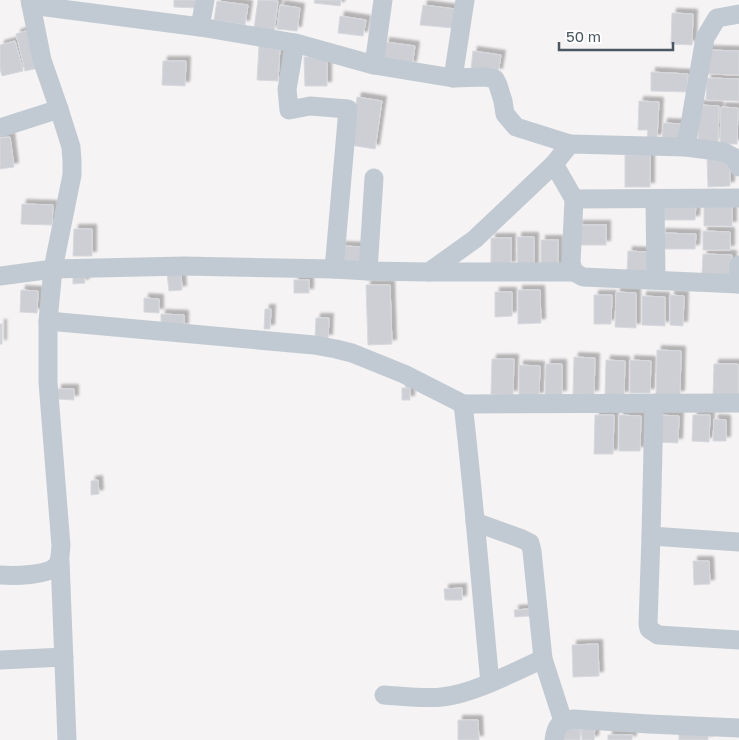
<svg xmlns="http://www.w3.org/2000/svg" width="739" height="740" viewBox="0 0 739 740" font-family="'Golos Text',sans-serif">
	<style>
		.building { fill: #cdcfd5; stroke: #d7d9de; filter: url(#shadow) }
		.lines { fill: none; stroke-linecap: round; stroke-linejoin: round }
		.minor { stroke: #c1cad2; stroke-width: 19 }
	</style>
	<defs>
		<filter id="shadow"><feDropShadow dx="4.5" dy="-4.5" stdDeviation="1" flood-color="#0004"/></filter>
	</defs>
	<rect width="100%" height="100%" fill="#f5f3f3"/>
	<g class="building">
		<polygon points="174,0 198,0 198,8 174,7"/>
		<polygon points="258,0 278,1 274,32 254,29"/>
		<polygon points="315,0 341,0 340,6 314,3"/>
		<polygon points="217,1 248,5 245,25 214,20"/>
		<polygon points="280,5 300,8 297,31 277,29"/>
		<polygon points="423,5 455,9 453,28 420,25"/>
		<polygon points="672,13 693,14 692,45 671,44"/>
		<polygon points="340,16 366,20 363,36 338,33"/>
		<polygon points="29,30 39,68 25,71 16,34"/>
		<polygon points="15,41 23,71 2,76 0,69 0,45"/>
		<polygon points="385,42 415,46 412,66 382,62"/>
		<polygon points="259,46 280,47 278,81 257,80"/>
		<polygon points="707,50 739,51 739,75 706,74"/>
		<polygon points="473,51 501,55 498,73 471,69"/>
		<polygon points="304,57 327,57 327,86 305,86"/>
		<polygon points="163,61 186,61 185,86 162,85"/>
		<polygon points="651,72 688,74 687,92 651,91"/>
		<polygon points="707,78 739,79 739,101 706,100"/>
		<polygon points="357,97 382,101 375,149 350,145"/>
		<polygon points="639,101 659,102 657,139 647,138 648,130 638,130"/>
		<polygon points="699,105 719,106 718,143 698,142"/>
		<polygon points="721,107 738,108 737,144 720,144"/>
		<polygon points="663,123 683,124 683,141 662,140"/>
		<polygon points="10,137 14,167 0,169 0,138"/>
		<rect x="625" y="155" width="25" height="32"/>
		<polygon points="707,158 730,158 730,186 708,187"/>
		<polygon points="664,203 696,203 695,220 664,220"/>
		<polygon points="704,203 732,204 732,226 704,226"/>
		<polygon points="22,204 53,205 52,225 21,224"/>
		<rect x="578" y="225" width="28" height="20"/>
		<polygon points="74,229 92,229 92,256 73,256"/>
		<polygon points="703,231 730,232 730,250 703,250"/>
		<polygon points="661,233 696,234 695,249 661,249"/>
		<polygon points="517,237 534,237 534,269 518,269"/>
		<rect x="491" y="238" width="20" height="28"/>
		<rect x="541" y="240" width="17" height="28"/>
		<polygon points="341,246 365,247 364,265 340,264"/>
		<polygon points="628,251 647,252 647,274 627,273"/>
		<polygon points="703,254 732,255 732,276 702,275"/>
		<polygon points="73,270 84,270 85,283 73,284"/>
		<polygon points="181,272 182,290 169,291 167,273"/>
		<rect x="294" y="280" width="15" height="13"/>
		<polygon points="366,285 390,285 392,344 368,345"/>
		<polygon points="21,290 38,291 37,313 20,312"/>
		<polygon points="518,290 540,290 541,323 518,324"/>
		<polygon points="495,292 512,292 512,316 495,317"/>
		<polygon points="616,292 636,293 636,328 615,327"/>
		<polygon points="594,295 612,295 611,324 594,324"/>
		<polygon points="670,295 684,296 683,326 670,325"/>
		<polygon points="642,296 665,297 665,326 642,325"/>
		<polygon points="144,298 159,299 159,313 144,312"/>
		<polygon points="265,309 271,309 270,329 264,329"/>
		<polygon points="161,314 184,315 184,328 161,327"/>
		<polygon points="316,318 329,318 328,339 315,338"/>
		<rect x="0" y="324" width="2" height="20"/>
		<polygon points="657,350 681,351 680,395 656,395"/>
		<polygon points="574,357 595,358 594,395 573,394"/>
		<polygon points="492,359 514,359 513,395 491,394"/>
		<polygon points="606,360 625,361 624,396 605,395"/>
		<polygon points="630,360 651,361 650,393 630,393"/>
		<polygon points="546,364 562,364 562,395 545,395"/>
		<polygon points="714,364 738,364 738,398 713,397"/>
		<polygon points="519,365 540,366 539,397 519,396"/>
		<rect x="402" y="388" width="8" height="12"/>
		<polygon points="57,389 74,389 74,400 57,399"/>
		<polygon points="595,415 614,415 613,454 594,454"/>
		<polygon points="619,415 641,416 640,451 619,451"/>
		<polygon points="658,415 679,416 678,443 658,442"/>
		<polygon points="693,415 710,415 709,442 692,441"/>
		<polygon points="714,419 726,420 726,441 713,441"/>
		<polygon points="98,480 99,494 91,495 91,481"/>
		<polygon points="693,561 709,561 710,584 694,585"/>
		<polygon points="462,588 462,600 445,600 444,589"/>
		<polygon points="529,609 530,616 515,617 514,610"/>
		<polygon points="598,644 599,676 573,677 572,645"/>
		<polygon points="458,720 478,720 479,740 458,740"/>
		<polygon points="562,724 580,725 580,740 562,740"/>
		<polygon points="582,724 595,724 594,740 582,740"/>
		<rect x="679" y="733" width="29" height="7"/>
		<rect x="608" y="735" width="24" height="5"/>
	</g>
	<g class="lines">
		<g class="minor">
			<polyline points="465,0 453,78 485,77 495,79 498,85 503,101 505,114 516,127 570,144"/>
			<polyline points="31,5 200,27 205,0"/>
			<polyline points="200,27 295,43 374,65 383,0"/>
			<polyline points="295,43 287,89 289,110 310,106 348,109 334,269"/>
			<polyline points="374,65 453,78"/>
			<polyline points="0,128 59,109 42,60 30,0"/>
			<polyline points="686,147 724,152 735,158 739,167"/>
			<polyline points="554,164 574,199 571,263 574,272 583,277 739,284"/>
			<polyline points="574,199 739,198"/>
			<polyline points="655,199 656,280"/>
			<polyline points="368,271 374,178"/>
			<polyline points="429,272 574,272"/>
			<polyline points="0,276 53,269 184,266 334,269 368,271 429,272 475,239 554,164 570,144 686,147 705,38 717,18 739,14"/>
			<polyline points="738,284 739,265"/>
			<polyline points="48,321 314,345 336,349 352,353 404,374 463,404 739,403"/>
			<polyline points="654,403 651,536 739,542"/>
			<path d="M463,404C474,497 481,590 490,683"/>
			<polyline points="475,522 522,539 530,543 532,551 543,659 563,721"/>
			<polyline points="651,536 648,624 649,629 658,635 739,640"/>
			<polyline points="60,560 67,740"/>
			<path d="M0,575C13,576 49,576 57,565C61,560 60,552 61,546L48,382V321L53,269L72,175V161L71,147L59,109"/>
			<polyline points="0,660 64,657"/>
			<path d="M384,695C401,696 425,699 442,697C473,694 514,672 543,659"/>
			<path d="M554,740C556,726 559,722 573,719L649,724L739,728"/>
		</g>
	</g>
	<path d="M559 42v8h114v-8" fill="none" stroke="#4a5661" stroke-width="2.5"/>
	<text x="566" y="42" font-size="15" fill="#4a5661" stroke="#ffffff" stroke-width="4" paint-order="stroke">50 m</text>
</svg>
